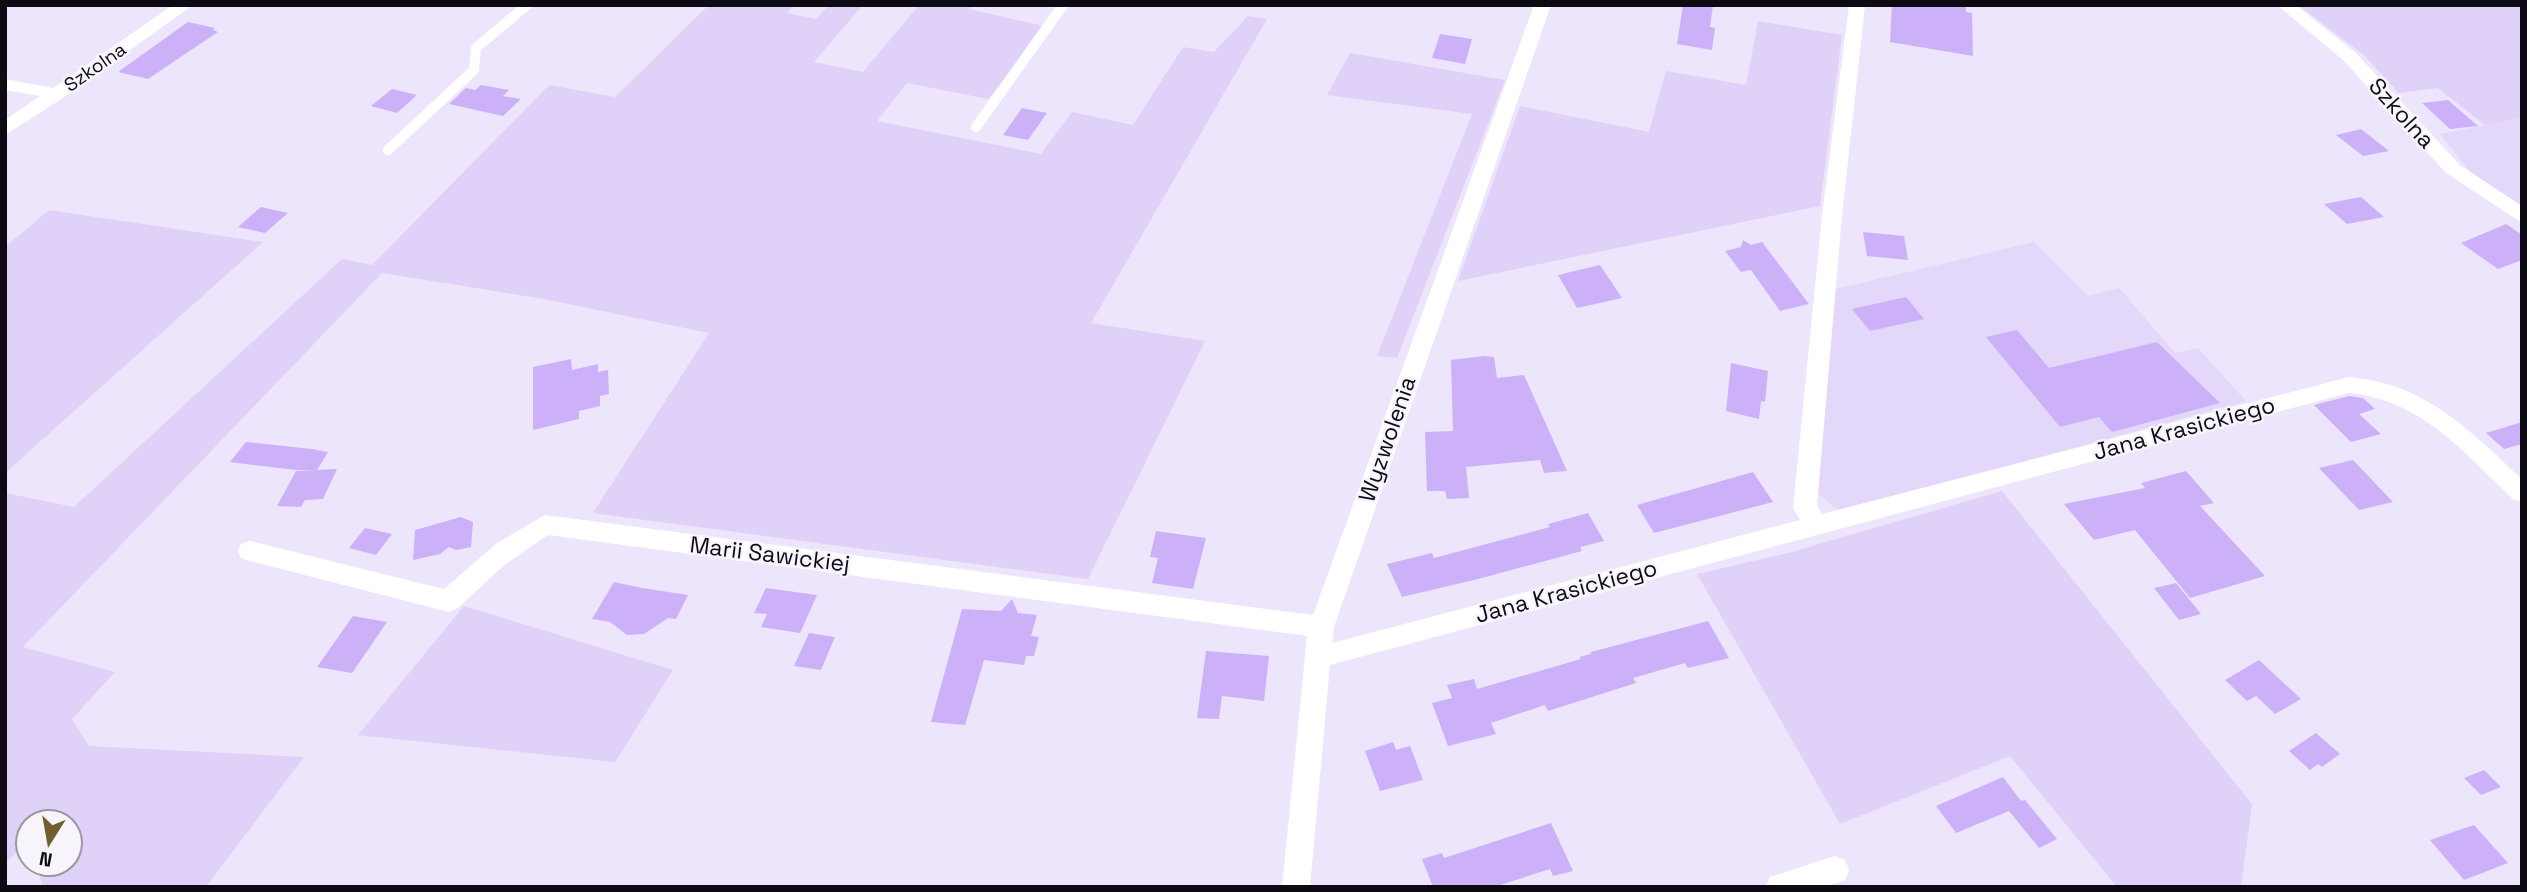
<svg xmlns="http://www.w3.org/2000/svg" width="2527" height="892" viewBox="0 0 2527 892" font-family="'Space Grotesk',sans-serif">
	<style>
		.built { fill: #e3d7fa }
		.green { fill: #dfd1f8 }
		.building { fill: #ccb1f9 }
		.lines { fill: none; stroke-linecap: round; stroke-linejoin: round }
		.lane { stroke: #fff; stroke-width: 10 }
		.street { fill: #fff; fill-rule: evenodd }
		.labels { text-anchor: middle; dominant-baseline: central; stroke-width: 5; stroke-linejoin: round; paint-order: stroke }
		.far-street-label { font-size: 19px; fill: #0e0a13; stroke: #f7f5fb }
		.street-label { font-size: 23px; fill: #0e0a13; stroke: #f7f5fb }
	</style>
	<rect width="100%" height="100%" fill="#ede5fc"/>
	<g class="built">
		<polygon points="2522,118 2522,209 2476,179 2440,134"/>
		<polygon points="2034,242 2088,296 2119,288 2175,353 2198,348 2246,401 1840,512 1814,490 1832,290"/>
	</g>
	<g class="green">
		<polygon points="709,5 794,5 787,13 816,19 829,5 863,5 814,62 863,72 919,5 972,5 969,9 1048,27 988,99 907,83 877,121 1041,154 1072,112 1133,125 1183,47 1214,52 1248,16 1267,19 1091,323 1205,341 1088,579 593,513 709,333 544,299 382,273 23,647 115,672 72,719 89,746 304,757 206,887 42,887 38,864 70,864 70,822 28,822 28,840 5,864 5,493 74,507 342,259 372,265 549,85 615,97"/>
		<polygon points="2298,5 2522,5 2522,118 2485,125 2438,88 2399,93 2364,55"/>
		<polygon points="1758,21 1842,35 1820,206 1458,281 1520,106 1649,132 1666,71 1746,85"/>
		<polygon points="1350,53 1505,80 1397,358 1377,356 1472,114 1327,95"/>
		<polygon points="49,210 263,242 5,473 5,247"/>
		<polygon points="2002,491 2252,804 2241,887 2117,887 2010,756 1840,824 1697,574 1788,553"/>
		<polygon points="464,606 673,670 615,762 358,735"/>
	</g>
	<g class="building">
		<polygon points="1683,5 1713,5 1710,27 1715,28 1712,50 1677,44"/>
		<polygon points="1892,5 1966,5 1966,12 1972,13 1973,56 1890,42"/>
		<polygon points="188,22 215,28 213,30 218,32 148,79 118,72"/>
		<polygon points="1440,34 1472,39 1465,64 1432,58"/>
		<polygon points="481,85 509,90 503,96 521,99 503,116 449,104 466,88 475,90"/>
		<polygon points="392,89 417,95 397,113 371,106"/>
		<polygon points="2448,100 2478,126 2450,129 2422,103"/>
		<polygon points="1022,108 1047,113 1028,140 1003,135"/>
		<polygon points="2361,129 2389,151 2363,156 2336,135"/>
		<polygon points="2361,197 2384,217 2347,224 2324,204"/>
		<polygon points="261,207 288,213 265,233 238,227"/>
		<polygon points="2506,224 2522,235 2522,260 2498,269 2461,243"/>
		<polygon points="1863,232 1904,236 1908,260 1867,256"/>
		<polygon points="1743,240 1751,245 1762,242 1809,304 1780,311 1751,270 1741,272 1725,251 1741,247"/>
		<polygon points="1600,265 1622,298 1577,308 1558,275"/>
		<polygon points="1906,297 1924,319 1870,331 1852,309"/>
		<polygon points="2017,330 2049,368 2157,342 2220,403 2112,432 2099,417 2060,427 1986,337"/>
		<polygon points="1484,356 1494,357 1497,378 1524,375 1567,471 1544,473 1540,460 1466,467 1469,498 1447,499 1445,491 1427,491 1425,432 1453,431 1451,360"/>
		<polygon points="571,359 572,370 598,364 598,372 608,370 609,394 600,396 600,406 579,411 579,419 533,430 533,367"/>
		<polygon points="1731,363 1768,371 1765,402 1761,401 1759,419 1726,411"/>
		<polygon points="2349,396 2363,398 2375,409 2359,414 2381,434 2351,442 2314,405"/>
		<polygon points="2522,422 2522,444 2504,449 2486,433"/>
		<polygon points="246,442 312,449 328,452 317,470 296,470 230,462"/>
		<polygon points="2353,460 2393,502 2359,510 2319,468"/>
		<polygon points="337,469 323,499 305,500 301,507 277,506 296,471"/>
		<polygon points="2186,471 2214,503 2200,506 2265,576 2190,598 2135,530 2094,540 2064,504 2145,488 2141,483"/>
		<polygon points="1753,472 1773,502 1654,533 1637,505"/>
		<polygon points="1588,513 1604,541 1580,547 1582,551 1482,578 1402,597 1387,564 1432,553 1434,558 1550,527 1548,524"/>
		<polygon points="461,517 473,522 471,547 456,550 449,547 440,554 413,560 415,530"/>
		<polygon points="365,528 392,534 376,555 349,548"/>
		<polygon points="1156,531 1206,538 1193,589 1152,583 1158,558 1150,557"/>
		<polygon points="614,582 642,588 688,595 676,619 668,618 644,634 627,635 610,622 592,619"/>
		<polygon points="2176,583 2201,614 2179,620 2154,588"/>
		<polygon points="766,588 817,595 800,633 761,627 767,614 754,613"/>
		<polygon points="1012,599 1018,613 1037,615 1031,636 1039,637 1034,656 1026,656 1024,665 984,660 965,725 931,722 962,609 1001,611"/>
		<polygon points="353,616 387,622 352,673 317,667"/>
		<polygon points="1708,621 1729,658 1688,668 1685,663 1633,678 1636,683 1548,711 1545,705 1491,723 1496,734 1448,746 1432,703 1452,698 1447,685 1474,679 1477,689 1581,659 1579,657 1591,654 1591,652"/>
		<polygon points="809,633 835,637 821,670 794,666"/>
		<polygon points="1206,651 1269,656 1264,701 1222,696 1219,719 1197,718"/>
		<polygon points="2259,660 2301,699 2275,714 2256,696 2247,701 2225,680"/>
		<polygon points="2316,733 2340,754 2322,767 2318,764 2310,770 2289,751"/>
		<polygon points="1393,742 1396,750 1410,746 1423,780 1380,791 1365,751"/>
		<polygon points="2484,770 2501,787 2481,795 2464,778"/>
		<polygon points="2003,777 2021,801 2025,800 2057,839 2039,848 2009,811 1956,833 1936,806"/>
		<polygon points="1551,823 1573,871 1553,876 1550,869 1494,887 1433,887 1422,859 1442,853 1444,858"/>
		<polygon points="2474,825 2508,863 2464,880 2430,840"/>
	</g>
	<g class="lines">
		<g class="lane">
			<polyline points="976,127 1063,5"/>
			<polyline points="388,150 474,70 476,48 527,5"/>
		</g>
		<g class="street">
			<polygon points="173,5 193,5 63,98 5,135 5,120 40,96 5,90 5,79 53,88"/>
			<path d="M1534,5H1551L1334,627L1332,643L1800,520L1793,508L1822,216L1849,5H1865L1842,216L1817,506L1822,514L2349,377C2426,384 2468,429 2522,479V502L2514,500C2463,452 2422,400 2349,393L1330,665L1310,887H1282L1307,636L548,535L503,566L458,608L449,612L250,561L241,558L238,551L241,544L250,541L444,589L497,543L545,515L1313,615Z"/>
			<polygon points="2277,5 2296,5 2356,53 2460,165 2522,206 2522,223 2446,173 2344,61"/>
			<polygon points="1835,856 1845,860 1849,870 1845,880 1826,887 1766,887 1770,877"/>
		</g>
	</g>
	<g class="labels">
		<g class="far-street-label">
			<text transform="translate(95 67) rotate(-35)">Szkolna</text>
		</g>
		<g class="street-label">
			<text transform="translate(2402 113) rotate(48)">Szkolna</text>
			<text transform="translate(2184 428) rotate(-15)">Jana Krasickiego</text>
			<text transform="translate(1387 439) rotate(-71)">Wyzwolenia</text>
			<text transform="translate(770 554) rotate(7)">Marii Sawickiej</text>
			<text transform="translate(1566 591) rotate(-15)">Jana Krasickiego</text>
		</g>
	</g>
	<rect width="2527" height="892" fill="none" stroke="#0e0a13" stroke-width="14"/>
	<g transform="translate(49 843) rotate(191)"><circle r="33" fill="#f7f5fb" stroke="#9a979e" stroke-width="2"/>
	<path d="M0-5L12 26L0 18L-12 26Z" fill="#705f2d"/>
	<text y="-10" font-size="19" font-weight="bold" text-anchor="middle" fill="#0e0a13">N</text>
	</g>
</svg>
